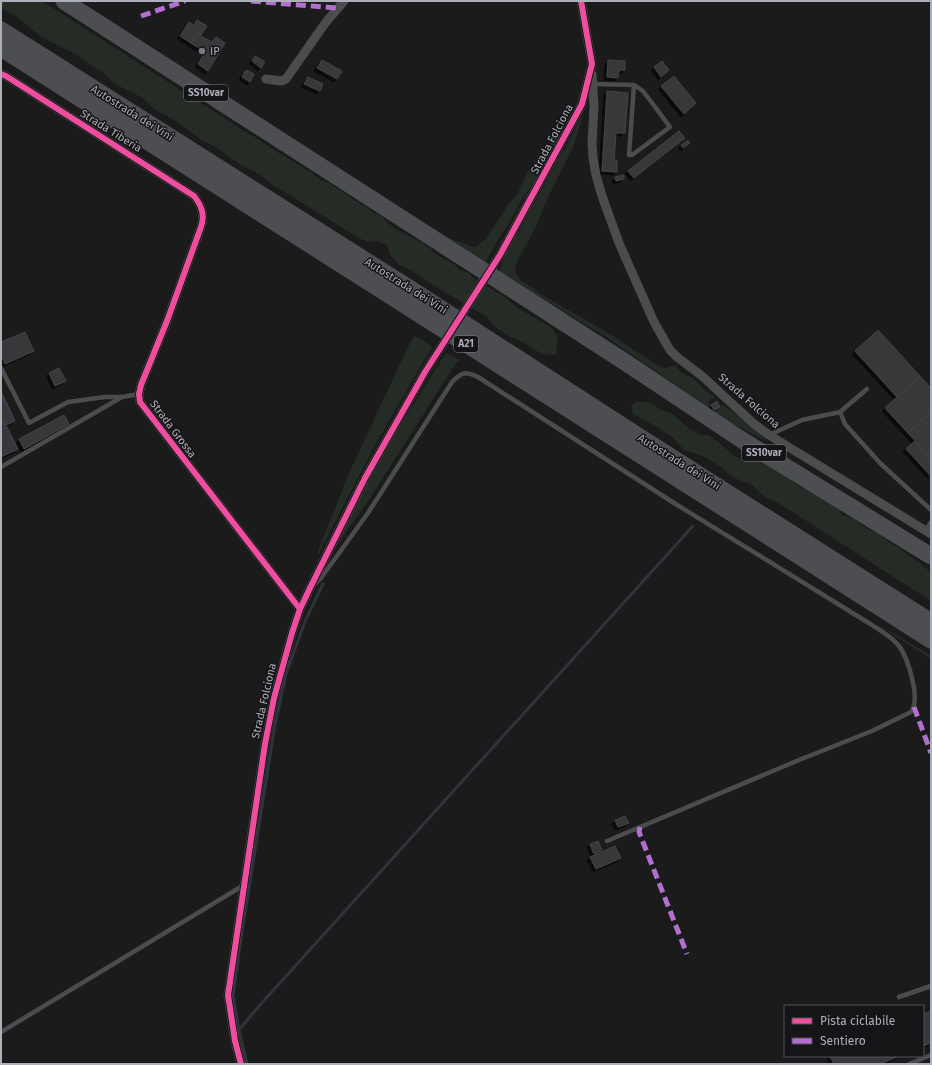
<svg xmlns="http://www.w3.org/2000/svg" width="932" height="1065" viewBox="0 0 932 1065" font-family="'Fira Sans',sans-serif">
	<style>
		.green { fill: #252b25 }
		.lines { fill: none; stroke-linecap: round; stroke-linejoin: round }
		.stream { stroke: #2e343c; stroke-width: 3 }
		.building { fill: #38383a; stroke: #434447; filter: url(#shadow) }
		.lane { stroke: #4b4c4d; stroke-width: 4.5 }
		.street { stroke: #4b4c4d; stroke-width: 9 }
		.highway { stroke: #4d4e51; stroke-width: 17 }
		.quiet { stroke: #b36fd0; stroke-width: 5; stroke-dasharray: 10 5; stroke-linecap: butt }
		.cycleway-casing { stroke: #151417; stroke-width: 8 }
		.cycleway { stroke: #ef4d9e; stroke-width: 6 }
		.poi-dot { fill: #7a7b82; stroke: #151417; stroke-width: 1.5 }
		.labels { text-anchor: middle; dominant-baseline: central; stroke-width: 3; stroke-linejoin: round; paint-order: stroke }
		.shield { fill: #151417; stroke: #7f8089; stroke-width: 1 }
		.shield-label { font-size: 10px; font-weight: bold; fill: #adafba }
		.poi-label { font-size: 11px; fill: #adafba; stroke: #151417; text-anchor: start }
		.street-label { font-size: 11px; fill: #adafba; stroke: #151417 }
	</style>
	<defs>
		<filter id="shadow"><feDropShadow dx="-3" dy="3" stdDeviation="0" flood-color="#0009"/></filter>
	</defs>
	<rect width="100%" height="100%" fill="#1b1b1b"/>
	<g class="green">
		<polygon points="1,1 42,1 249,134 255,137 271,148 312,173 321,180 329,183 372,211 373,213 380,215 395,229 419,241 430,248 434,253 454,264 459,269 469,273 473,278 502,295 518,308 552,328 556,334 558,340 556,354 553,355 542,354 517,339 510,337 494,326 487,317 436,287 409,269 399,265 390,255 387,245 376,241 367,242 357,237 270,183 259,174 241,165 214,146 203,141 176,121 154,109 141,97 115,84 103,73 75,54 40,36 17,17 1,8"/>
		<polygon points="581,117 582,119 573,148 551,191 536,226 518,260 515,269 516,274 521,281 532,287 537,292 610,334 660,367 666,368 675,365 683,374 693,378 707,392 715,397 711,399 709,403 714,410 720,408 722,404 746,421 768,442 728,421 605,336 584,324 499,271 511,240 520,230 532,206 537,199 557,160 565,149"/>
		<polygon points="564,128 559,139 541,167 534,183 521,200 510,222 497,241 486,262 485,263 462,247 451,241 451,239 464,243 468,246 474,247 477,246 486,238 510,202 517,195 526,175 545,147"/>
		<polygon points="414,336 423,340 432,347 374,447 318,555 319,548 350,471 407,349"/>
		<polygon points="446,353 453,356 460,361 456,363 372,495 328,558 382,454"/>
		<polygon points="636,401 651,403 661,410 673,414 688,428 701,435 709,435 718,442 736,457 743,458 747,453 784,475 795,484 808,490 838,508 842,515 855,519 863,526 879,534 893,545 898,547 931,572 931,601 780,504 766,498 752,485 732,477 721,467 705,457 684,450 673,438 657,427 633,414 631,406"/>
		<polygon points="875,623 931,655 931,659"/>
	</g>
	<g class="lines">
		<g class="stream">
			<polyline points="239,1030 260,1005 693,526"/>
			<polyline points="247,1064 239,1030 233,996 241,938 275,725 286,674 306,619 323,584"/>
		</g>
	</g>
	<g class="building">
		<polygon points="197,20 207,26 201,35 197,34 191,43 180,36 189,22 194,25"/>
		<polygon points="197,34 212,42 216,37 225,43 208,71 198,64 205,52 191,43"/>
		<polygon points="255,56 265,62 261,68 252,61"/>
		<polygon points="322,60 342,71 337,79 317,68"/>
		<polygon points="608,60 625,61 625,70 619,70 618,78 607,77"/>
		<polygon points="662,61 669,70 661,77 654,67"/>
		<polygon points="246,70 254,74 250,82 242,77"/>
		<polygon points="674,76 696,103 684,114 661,86"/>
		<polygon points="308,77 323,84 320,91 304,84"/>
		<polygon points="607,91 628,93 625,133 616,133 614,160 617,160 617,172 602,171"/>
		<polygon points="679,131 685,138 634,178 628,171"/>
		<polygon points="688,140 690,143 683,148 681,145"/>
		<polygon points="624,175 624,179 616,181 615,177"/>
		<polygon points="878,330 920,376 897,397 855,351"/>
		<polygon points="25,332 34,351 5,364 1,354 1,342"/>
		<polygon points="59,368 66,381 55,386 49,373"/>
		<polygon points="920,376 931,388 931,412 908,433 885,408"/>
		<polygon points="1,391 15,421 6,425 5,423 1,425"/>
		<polygon points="717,401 720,407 714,410 711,405"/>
		<polygon points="931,412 931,457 930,457 908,433"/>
		<polygon points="64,415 69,424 24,449 19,439"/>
		<polygon points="5,423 18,449 1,457 1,425"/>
		<polygon points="915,441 931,458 931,476 906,449"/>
		<polygon points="625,816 629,823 618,827 615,820"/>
		<polygon points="598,841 602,850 594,854 590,844"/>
		<polygon points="615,846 621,858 596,869 590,857"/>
		<polygon points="931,1011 931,1043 923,1046 923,1014"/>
		<polygon points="830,1056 899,1056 880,1064 834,1064"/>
	</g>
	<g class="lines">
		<g class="lane">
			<polyline points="593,84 634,85 643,91 670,127 632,155 629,155 634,85"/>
			<polyline points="1,368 29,423 68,402 105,397 122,397"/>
			<polyline points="840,412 845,424 880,463 931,510"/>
			<polyline points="769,435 802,420 840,412 867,389"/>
			<polyline points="1,467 122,397 139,394"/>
			<polyline points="925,531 931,522"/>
			<path d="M315,584L321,578L368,513L452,382C462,372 465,371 478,377L674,503L872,625C881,631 892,637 899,646C908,658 921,699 911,712L872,731L799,760L607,841"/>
			<polyline points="899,997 931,986"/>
			<polyline points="1,1032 244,885"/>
			<polyline points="909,1064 931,1055"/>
		</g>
		<g class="street">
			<path d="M1,74L6,76L194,196C202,206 205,215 201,227L167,321L141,385L139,394L140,402L300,609"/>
			<polyline points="592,74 594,106 592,143 593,158 596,175 602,196 619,243 654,322 670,350 677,357 702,376 754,424 769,435 931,534"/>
			<polyline points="266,79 281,81 286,79 326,22 344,1"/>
			<polyline points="241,1064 235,1041 228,995 265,744 274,698 292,633 300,609 310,588 365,478 425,372 500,255 582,104 592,64 581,1"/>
		</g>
		<g class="highway">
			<polyline points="64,1 622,360 742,440 931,556"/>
			<polyline points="1,30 409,288 638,436 931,622"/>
			<polyline points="1,48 931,640"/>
		</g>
		<g class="quiet">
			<polyline points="251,1 337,8"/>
			<polyline points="141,16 185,1"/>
			<polyline points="914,707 931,753"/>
			<polyline points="640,827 639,832 687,954"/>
		</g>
		<g class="cycleway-casing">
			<g id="cycleway">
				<path d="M1,74L6,76L194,196C202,206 205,215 201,227L167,321L141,385L139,394L140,402L300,609"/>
				<polyline points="241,1064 235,1041 228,995 265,744 274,698 292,633 300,609 310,588 365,478 425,372 500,255 582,104 592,64 581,1"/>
			</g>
		</g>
		<use href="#cycleway" class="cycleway"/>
	</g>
	<circle class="poi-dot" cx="202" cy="51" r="4"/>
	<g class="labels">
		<g class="shield">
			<rect x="184" y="85" width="44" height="16" rx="3"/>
			<rect x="454" y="336" width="24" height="16" rx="3"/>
			<rect x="742" y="445" width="44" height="16" rx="3"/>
		</g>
		<g class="shield-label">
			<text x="206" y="93">SS10var</text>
			<text x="466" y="344">A21</text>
			<text x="764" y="453">SS10var</text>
		</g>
		<g class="poi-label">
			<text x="210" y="51">IP</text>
		</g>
		<g class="street-label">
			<text transform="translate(132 113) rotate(32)">Autostrada dei Vini</text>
			<text transform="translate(111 131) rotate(32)">Strada Tiberia</text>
			<text transform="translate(552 139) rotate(-62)">Strada Folciona</text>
			<text transform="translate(406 286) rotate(32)">Autostrada dei Vini</text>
			<text transform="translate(749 401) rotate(41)">Strada Folciona</text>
			<text transform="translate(173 429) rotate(53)">Strada Grossa</text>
			<text transform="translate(679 462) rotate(32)">Autostrada dei Vini</text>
			<text transform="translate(264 701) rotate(-77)">Strada Folciona</text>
		</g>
	</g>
	<rect width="932" height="1065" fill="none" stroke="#adafba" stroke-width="4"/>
	<rect x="784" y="1005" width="140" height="52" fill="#151417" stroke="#525258"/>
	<rect x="792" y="1018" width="20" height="6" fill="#ef4d9e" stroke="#525258"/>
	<text x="820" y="1025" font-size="12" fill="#adafba">Pista ciclabile</text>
	<rect x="792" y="1038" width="20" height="6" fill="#b36fd0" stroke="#525258"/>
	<text x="820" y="1045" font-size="12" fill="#adafba">Sentiero</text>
</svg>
